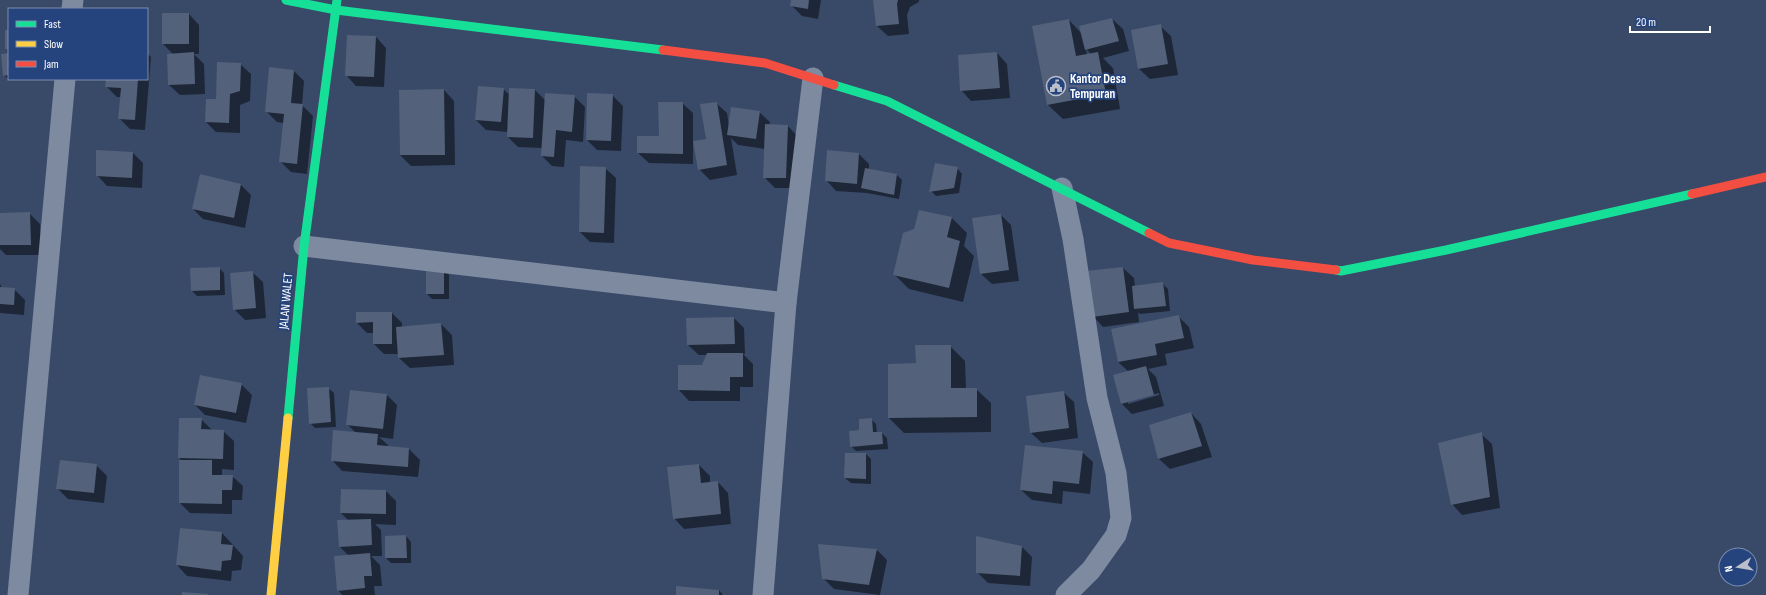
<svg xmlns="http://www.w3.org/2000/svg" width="1766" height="595" viewBox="0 0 1766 595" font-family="'Sofia Sans Condensed',sans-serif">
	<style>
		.shadow { fill: #0007; fill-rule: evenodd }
		.building { fill: #53617a }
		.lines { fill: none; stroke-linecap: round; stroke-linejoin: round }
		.street { stroke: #7d8a9f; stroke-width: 21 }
		.fast { stroke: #16e098; stroke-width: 9 }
		.slow { stroke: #ffcf43; stroke-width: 9 }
		.jam { stroke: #f24e42; stroke-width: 9 }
		.labels { text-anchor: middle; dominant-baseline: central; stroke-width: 3.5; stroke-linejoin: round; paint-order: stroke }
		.poi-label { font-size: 13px; font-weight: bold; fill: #fff; stroke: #25437c; text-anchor: start }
		.street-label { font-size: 13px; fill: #fff; stroke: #25437c }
	</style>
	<rect width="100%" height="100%" fill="#394968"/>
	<g class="shadow">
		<polygon points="792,0 821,0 818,19 802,16 792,6"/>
		<polygon points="874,0 919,0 919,2 910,7 907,15 909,34 888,36 877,26"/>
		<polygon points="163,14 189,14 199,25 199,54 194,54 204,64 205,94 180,95 169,85 173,54 163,44"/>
		<path d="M1112,19L1123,29L1129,51L1103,58L1113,68L1120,109L1063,119L1048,105L1069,20L1082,34ZM1086,49L1091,54L1087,55Z"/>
		<polygon points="1160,26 1171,36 1178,75 1150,79 1139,69 1132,31"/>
		<polygon points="376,37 386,48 384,87 356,86 346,75"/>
		<polygon points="147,53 151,57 145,130 130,129 119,118 121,97 117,97 106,86 107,79 147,79"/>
		<polygon points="997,53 1007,64 1010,98 971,101 961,90"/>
		<polygon points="9,54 9,79 23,79 9,80 4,75"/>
		<polygon points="240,64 251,74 250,101 240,105 240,133 216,132 206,122 217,100"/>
		<polygon points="293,70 304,81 302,105 313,116 307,174 291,172 280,161 284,123 277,122 266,111"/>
		<polygon points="503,89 510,95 510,89 535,90 545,100 574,96 585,107 583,142 566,140 564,167 552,166 542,156 542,148 518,147 508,137 508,132 486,130 476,120"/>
		<polygon points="444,90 454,101 455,165 411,166 400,155 400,91"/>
		<polygon points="612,95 623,106 621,151 597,150 587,140"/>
		<polygon points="682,103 693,113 693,164 649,163 638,153 660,137"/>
		<polygon points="716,103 727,113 729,126 759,112 770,122 769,126 788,126 798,137 796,188 775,188 764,177 765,149 738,145 731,138 737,175 710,180 699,169"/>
		<polygon points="828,151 859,154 869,164 869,170 897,175 902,180 899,199 867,193 836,191 826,180"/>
		<polygon points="133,153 143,163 142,188 107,186 97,175"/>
		<polygon points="605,168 616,178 614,243 590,242 580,232"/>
		<polygon points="957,168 962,174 959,193 936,196 931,191"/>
		<polygon points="241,185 251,195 245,228 203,219 193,209"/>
		<polygon points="29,213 40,224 41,255 6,255 0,249 0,214"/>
		<polygon points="1001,215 1011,225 1019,281 992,284 981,274"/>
		<polygon points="952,218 967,233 964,246 974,256 963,302 909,289 894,274"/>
		<polygon points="219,268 224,273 225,295 197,296 192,291"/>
		<polygon points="1123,268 1134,278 1135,287 1162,283 1168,289 1170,311 1140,314 1138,312 1139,322 1103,327 1093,316 1087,272"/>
		<polygon points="444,270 449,275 449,299 432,299 427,294"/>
		<polygon points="252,272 263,282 266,318 245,320 234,309"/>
		<polygon points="0,284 2,288 14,289 25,300 24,315 0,313"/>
		<polygon points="392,313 402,323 402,327 441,324 452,335 454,365 410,368 399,358 399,354 384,354 374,344 374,333 367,333 357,323"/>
		<path d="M1178,316L1189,327L1194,348L1165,354L1167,365L1148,369L1156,377L1164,406L1132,414L1122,404L1114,375L1129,372L1118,362ZM1159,393V395L1128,404V401Z"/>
		<polygon points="734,318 744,328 745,354 743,354 753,364 753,387 740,387 740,401 689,401 679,390 679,366 703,366 707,355 699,355 688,345"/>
		<polygon points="950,346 965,361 966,389 976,389 991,403 991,432 904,433 889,418 917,364"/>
		<polygon points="241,384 252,395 246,423 205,415 195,405"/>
		<polygon points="328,388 334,393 336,427 315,428 310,423"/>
		<polygon points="1063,392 1074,402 1078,438 1042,443 1031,433"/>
		<polygon points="387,395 397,405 393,439 379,437 388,445 388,447 409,449 420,460 418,477 342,471 332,460 356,433 347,424"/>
		<polygon points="1191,413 1201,424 1212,457 1170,469 1159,459"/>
		<polygon points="201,419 212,430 223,431 234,441 234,470 222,469 222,476 232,476 243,486 242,500 232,500 232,514 190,513 180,503 182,461 179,458"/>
		<polygon points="871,419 876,424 877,433 882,433 887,438 888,449 856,451 851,446"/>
		<polygon points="1481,434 1492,444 1500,508 1462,515 1452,504"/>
		<polygon points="1082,452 1093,462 1090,494 1063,491 1062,504 1032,500 1021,490"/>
		<polygon points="866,454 871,459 871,484 851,483 845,478"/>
		<polygon points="96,465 107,476 104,503 68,499 57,488"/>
		<polygon points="699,465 710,476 710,483 718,482 728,493 731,524 684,529 674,518"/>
		<polygon points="386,491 396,501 396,525 375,524 381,530 382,556 371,556 380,565 382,586 374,586 375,595 342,595 338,590 349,556 340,547 349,521 341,513"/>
		<polygon points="222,533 243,556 241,570 232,571 231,581 187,576 177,565"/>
		<polygon points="406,536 411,542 411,563 391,563 386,558 386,537"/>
		<polygon points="819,545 877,550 887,560 880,595 834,589 823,578"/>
		<polygon points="1022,547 1032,557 1030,586 988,583 977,572"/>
		<polygon points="719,590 723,595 677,595"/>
	</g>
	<g class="building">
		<polygon points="791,0 809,0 808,9 790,6"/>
		<polygon points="873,0 898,0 897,4 899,24 876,26"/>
		<rect x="162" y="13" width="27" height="31"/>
		<polygon points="1112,18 1119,41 1085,50 1079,26"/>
		<polygon points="1069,19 1076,56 1098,52 1106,94 1047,105 1032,26"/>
		<polygon points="1161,24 1168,64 1138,69 1131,30"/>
		<rect x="5" y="30" width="4" height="19"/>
		<polygon points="347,35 376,36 374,77 345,76"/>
		<polygon points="194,52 195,84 168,85 167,54"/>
		<polygon points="997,52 1000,88 960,91 958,55"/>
		<polygon points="9,53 9,75 3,76 1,54"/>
		<polygon points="217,62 241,63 240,91 230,94 229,123 205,122 206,99 216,99"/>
		<polygon points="269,67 294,70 291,103 303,104 297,164 279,162 284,114 265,112"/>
		<polygon points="106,79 138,79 135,120 118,119 121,88 105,87"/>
		<polygon points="478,86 504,88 501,122 475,120"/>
		<polygon points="509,88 535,89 533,138 507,137"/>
		<polygon points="444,89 445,155 400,155 399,90"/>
		<polygon points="545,93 575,95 572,132 556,130 554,157 541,156"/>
		<polygon points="587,93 613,94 611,141 586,140"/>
		<polygon points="658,102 683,102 683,154 637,153 637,136 659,136"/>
		<polygon points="717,102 727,165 698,170 693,141 706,139 700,104"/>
		<polygon points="731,107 760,111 756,139 727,135"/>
		<polygon points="765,124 788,125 786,178 763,178"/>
		<polygon points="96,150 133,152 132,178 96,176"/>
		<polygon points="827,150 859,153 857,184 825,181"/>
		<polygon points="935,163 958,167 954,188 929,192"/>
		<polygon points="580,166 606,167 604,233 579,232"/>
		<polygon points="865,168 897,174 894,195 861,188"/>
		<polygon points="200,174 241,184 234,218 192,209"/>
		<polygon points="919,210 952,217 947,237 960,241 949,288 893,275 903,233 914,229"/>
		<polygon points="30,212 31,245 0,245 0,213"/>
		<polygon points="1001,214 1009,270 980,274 972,218"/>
		<polygon points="220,267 220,290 191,291 190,268"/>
		<polygon points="1123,267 1129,312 1092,317 1086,271"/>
		<rect x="426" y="269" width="18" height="25"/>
		<polygon points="253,271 256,308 233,310 230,273"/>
		<polygon points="1163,282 1166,306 1134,309 1132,286"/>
		<polygon points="0,287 15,288 14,305 0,304"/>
		<polygon points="356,312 392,312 392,344 373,344 373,322 356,323"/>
		<polygon points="1179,315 1184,338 1155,344 1157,355 1118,362 1111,329"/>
		<polygon points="734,317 735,344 687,345 686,318"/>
		<polygon points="441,323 444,355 398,358 396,327"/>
		<polygon points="915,345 951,345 951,388 977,388 977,417 888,418 888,364 916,363"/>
		<polygon points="707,353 743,353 743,377 730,377 730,391 678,390 678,365 702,365"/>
		<polygon points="1146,366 1154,395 1121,404 1113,375"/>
		<polygon points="200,375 242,383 236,413 194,405"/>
		<polygon points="329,387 331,422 309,424 307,388"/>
		<polygon points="350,390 387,394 383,429 346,425"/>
		<polygon points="1064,391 1069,428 1030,433 1026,396"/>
		<polygon points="1191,412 1202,446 1158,459 1149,425"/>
		<polygon points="179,418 202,418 201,429 224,430 223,459 178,458"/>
		<polygon points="872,418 873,432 882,432 883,444 850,447 849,431 859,430 859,419"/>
		<polygon points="333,430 378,434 377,445 409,448 408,467 331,461"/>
		<polygon points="1482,432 1490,497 1451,505 1438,443"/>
		<polygon points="1025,445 1083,451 1079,484 1053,481 1052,494 1020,490"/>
		<polygon points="845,453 866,453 866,479 844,478"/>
		<polygon points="60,460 97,464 94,493 56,489"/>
		<polygon points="179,460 212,460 212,475 233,475 232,490 222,490 222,504 179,503"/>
		<polygon points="699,464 701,483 718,481 721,514 673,519 667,467"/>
		<polygon points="341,489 386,490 386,514 340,513"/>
		<polygon points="371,519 372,545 339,547 337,520"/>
		<polygon points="180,528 222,532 221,544 233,545 231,560 222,561 221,571 176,565"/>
		<polygon points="406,535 407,558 385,558 385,536"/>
		<polygon points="976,536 1022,546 1020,576 976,573"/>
		<polygon points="818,544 877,549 869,585 822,579"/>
		<polygon points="370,553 372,576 364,576 365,588 337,591 334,556"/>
		<polygon points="676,586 719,590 719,595 676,595"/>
		<polygon points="182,592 208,594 208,595 182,595"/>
	</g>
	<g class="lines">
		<g class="street">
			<polyline points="72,9 73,0"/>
			<polyline points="1062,188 1073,239 1097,398 1116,473 1121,518 1116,535 1091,570 1066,595"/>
			<polyline points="304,246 786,303"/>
			<polyline points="18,595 65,79"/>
			<polyline points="763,595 786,303 813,78"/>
		</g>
		<g class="fast">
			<polyline points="286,0 336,10 663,50"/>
			<polyline points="834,85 887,101 1149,233"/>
			<polyline points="1336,270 1341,271 1446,250 1692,194"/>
			<polyline points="288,418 304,246 337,0"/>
		</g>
		<polyline class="slow" points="271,595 288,418"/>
		<g class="jam">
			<polyline points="663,50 765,63 834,85"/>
			<polyline points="1692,194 1766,177"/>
			<polyline points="1149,233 1169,243 1253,260 1336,270"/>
		</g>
	</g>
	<defs>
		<g id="civic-ring" transform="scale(1)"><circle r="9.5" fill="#25437c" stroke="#babfca" stroke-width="1.5"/><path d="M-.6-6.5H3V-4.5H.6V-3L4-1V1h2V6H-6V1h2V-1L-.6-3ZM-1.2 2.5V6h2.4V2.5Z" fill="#babfca"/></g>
	</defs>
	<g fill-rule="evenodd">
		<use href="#civic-ring" x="1056" y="86"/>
	</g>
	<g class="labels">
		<g class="poi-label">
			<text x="1070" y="79">Kantor Desa<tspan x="1070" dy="15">Tempuran</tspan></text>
		</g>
		<g class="street-label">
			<text transform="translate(286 301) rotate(-85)">JALAN WALET</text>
		</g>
	</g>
	<rect x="8" y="8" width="140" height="72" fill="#25437c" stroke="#7c8eb0"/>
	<rect x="16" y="21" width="20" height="6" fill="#16e098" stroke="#7c8eb0"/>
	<text x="44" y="28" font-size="12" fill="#ffffff">Fast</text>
	<rect x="16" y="41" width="20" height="6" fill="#ffcf43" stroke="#7c8eb0"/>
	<text x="44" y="48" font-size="12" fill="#ffffff">Slow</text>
	<rect x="16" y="61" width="20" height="6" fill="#f24e42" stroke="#7c8eb0"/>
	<text x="44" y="68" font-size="12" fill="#ffffff">Jam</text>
	<g transform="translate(1738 567) rotate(258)"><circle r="19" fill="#25437c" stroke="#7c8eb0"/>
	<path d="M0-3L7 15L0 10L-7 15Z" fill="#babfca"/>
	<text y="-6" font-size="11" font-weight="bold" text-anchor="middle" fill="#ffffff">N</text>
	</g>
	<path d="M1630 26v6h80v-6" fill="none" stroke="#ffffff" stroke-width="2"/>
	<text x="1636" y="26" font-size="12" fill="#ffffff" stroke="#25437c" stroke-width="3" paint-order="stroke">20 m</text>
</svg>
